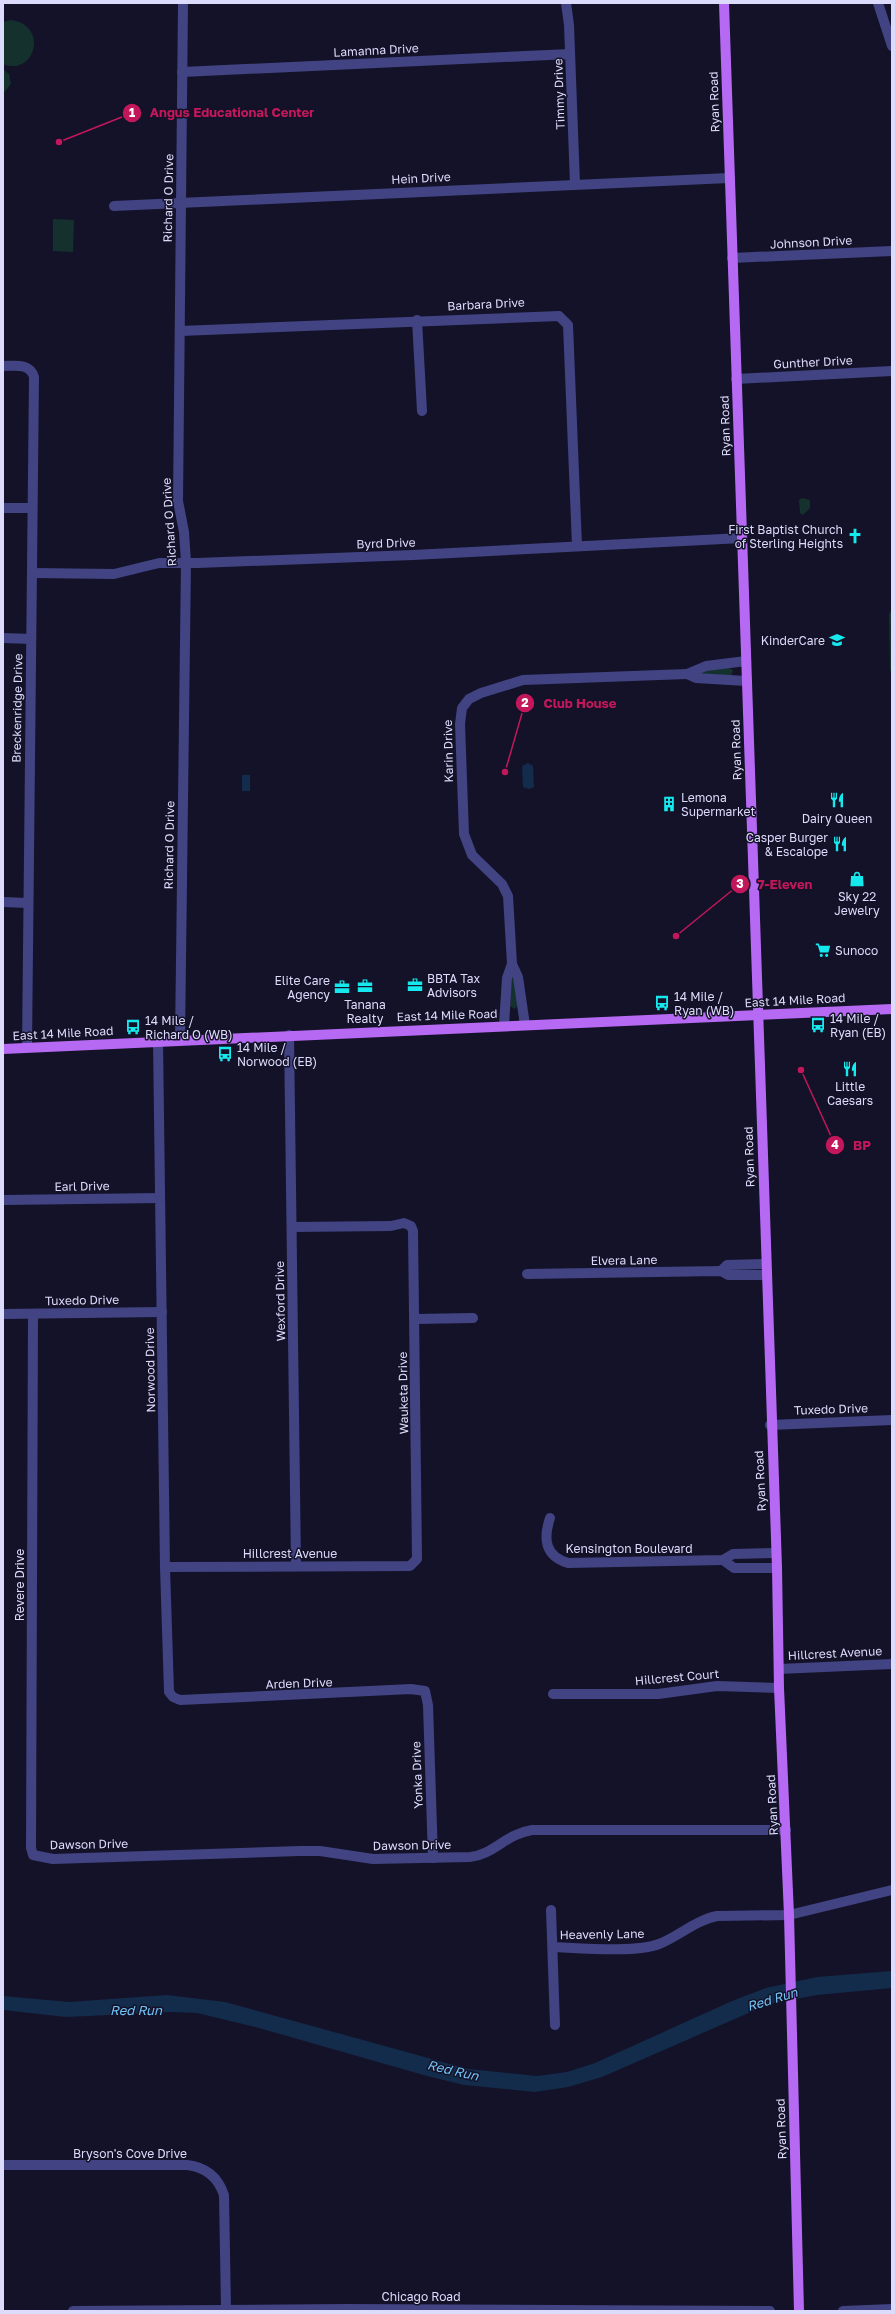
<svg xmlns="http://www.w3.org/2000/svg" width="895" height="2314" viewBox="0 0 895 2314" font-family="'Golos Text',sans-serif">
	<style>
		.green { fill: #15312e }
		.water { fill: #132c4b }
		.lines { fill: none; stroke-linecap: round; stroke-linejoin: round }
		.minor { stroke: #414383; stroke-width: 10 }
		.major { stroke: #b66af4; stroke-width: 10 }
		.labels { text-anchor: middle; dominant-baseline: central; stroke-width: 3; stroke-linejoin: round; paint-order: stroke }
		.street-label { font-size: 12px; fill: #dddbfc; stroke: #141228 }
		.poi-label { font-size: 12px; fill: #dddbfc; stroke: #141228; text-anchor: start }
		.water-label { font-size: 13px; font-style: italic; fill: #71c2f5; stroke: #141228 }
		.leader { fill: none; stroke: #c2185b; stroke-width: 1.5 }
		.callout-dot { fill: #c2185b; stroke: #141228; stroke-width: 1.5 }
		.mark-label { font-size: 12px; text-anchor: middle; font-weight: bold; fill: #fff }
		.callout-label { font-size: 13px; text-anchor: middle; font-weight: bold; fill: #c2185b; stroke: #141228; stroke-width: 3; stroke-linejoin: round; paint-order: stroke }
	</style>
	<rect width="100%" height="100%" fill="#141228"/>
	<g class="green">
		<path d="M11,20C50,26 34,77 3,64V22Z"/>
		<polygon points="3,69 9,74 11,84 3,94"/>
		<polygon points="53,219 74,220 73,252 53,251"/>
		<polygon points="802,498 810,500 810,508 803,515 800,513 799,500"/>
		<polygon points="892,609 892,674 890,670 889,614"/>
		<polygon points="727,667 733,670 731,676 701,674 701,672"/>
		<polygon points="512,978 514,979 519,1005 514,1009 510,1006"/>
	</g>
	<g class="water">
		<polygon points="528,763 533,766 534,787 529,789 523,787 522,766"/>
		<rect x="242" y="775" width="8" height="16"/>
		<polygon points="892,1971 892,1988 817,1995 769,2004 602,2077 568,2087 535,2092 464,2085 427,2076 259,2028 197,2013 172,2012 66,2017 3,2010 3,1996 69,2002 167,1995 225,2002 468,2069 537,2076 567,2072 595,2063 732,2001 766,1988 817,1977"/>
	</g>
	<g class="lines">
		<g class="minor">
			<polyline points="566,3 569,25 575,184"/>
			<polyline points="878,3 892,46"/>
			<polyline points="182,72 570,54"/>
			<polyline points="114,206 729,178"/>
			<polyline points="732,258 892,251"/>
			<polyline points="417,320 422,411"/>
			<polyline points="180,331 559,316 568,325 577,546"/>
			<path d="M3,366C15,366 30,363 34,377L27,1047"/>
			<polyline points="736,379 892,371"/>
			<polyline points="3,508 32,508"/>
			<polyline points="32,573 114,574 159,563 197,563 413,555 742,538"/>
			<polyline points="3,638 31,639"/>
			<polyline points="746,661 706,666 687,674 696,678 746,681"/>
			<polyline points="3,902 28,903"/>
			<polyline points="512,964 508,896 502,884 472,855 464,834 460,724 462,708 469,699 481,693 523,680 687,674"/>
			<polyline points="504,1025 507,978 512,964 518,977 525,1025"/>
			<polyline points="289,1035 296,1566"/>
			<polyline points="180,1040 186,562 184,532 178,501 183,3"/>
			<polyline points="158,1041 165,1567 169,1692 173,1697 180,1700 411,1689 425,1691 428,1705 433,1858"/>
			<polyline points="3,1200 160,1198"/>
			<polyline points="721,1271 727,1265 765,1264"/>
			<polyline points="527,1274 721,1271 728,1275 765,1275"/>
			<polyline points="3,1314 162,1312"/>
			<path d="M33,1314L31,1848L33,1855L53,1859L300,1851H320L373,1859L470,1857C493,1855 506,1834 532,1830H786"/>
			<polyline points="415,1319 473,1318"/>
			<polyline points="770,1425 892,1420"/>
			<path d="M550,1518C543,1539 545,1556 568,1563L723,1560L733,1554L776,1553"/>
			<polyline points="723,1560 734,1568 777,1568"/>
			<polyline points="165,1567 410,1566 417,1559 413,1231 411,1226 404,1223 391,1226 292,1227"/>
			<polyline points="779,1669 892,1664"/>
			<polyline points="553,1694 658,1694 717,1686 779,1688"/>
			<polyline points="551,1910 555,2025"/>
			<path d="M553,1947C579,1948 637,1953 659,1944C679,1936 696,1920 717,1916L789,1915L892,1890"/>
			<path d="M3,2165H187C205,2167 218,2177 224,2195L226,2309"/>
			<polyline points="73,2311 346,2309 770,2311"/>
			<polyline points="843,2311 892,2309"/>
		</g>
		<g class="major">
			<polyline points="724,3 777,1568 779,1688 789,1915 799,2311"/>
			<polyline points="3,1049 892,1009"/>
		</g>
	</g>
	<defs>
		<g id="church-bare" transform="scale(1.2)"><path d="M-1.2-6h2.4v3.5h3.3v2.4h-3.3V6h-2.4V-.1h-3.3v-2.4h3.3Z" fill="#16e9ee" stroke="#141228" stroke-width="2.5" paint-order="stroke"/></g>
		<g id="school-bare" transform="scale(1.2)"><path d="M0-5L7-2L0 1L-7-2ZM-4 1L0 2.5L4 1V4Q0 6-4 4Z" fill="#16e9ee" stroke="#141228" stroke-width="2.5" paint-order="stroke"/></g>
		<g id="restaurant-bare" transform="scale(1.2)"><path d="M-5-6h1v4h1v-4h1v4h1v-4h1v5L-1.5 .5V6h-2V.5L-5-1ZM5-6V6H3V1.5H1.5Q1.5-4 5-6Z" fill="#16e9ee" stroke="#141228" stroke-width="2.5" paint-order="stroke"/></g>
		<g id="building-bare" transform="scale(1.2)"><path d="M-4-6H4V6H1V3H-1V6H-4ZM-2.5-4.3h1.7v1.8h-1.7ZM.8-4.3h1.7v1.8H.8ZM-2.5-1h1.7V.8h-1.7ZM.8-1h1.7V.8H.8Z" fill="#16e9ee" stroke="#141228" stroke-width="2.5" paint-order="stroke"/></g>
		<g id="shop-bare" transform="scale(1.2)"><path d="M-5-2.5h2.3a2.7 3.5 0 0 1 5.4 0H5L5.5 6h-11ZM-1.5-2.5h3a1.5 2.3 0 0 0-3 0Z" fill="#16e9ee" stroke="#141228" stroke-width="2.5" paint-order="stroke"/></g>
		<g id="supermarket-bare" transform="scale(1.2)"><path d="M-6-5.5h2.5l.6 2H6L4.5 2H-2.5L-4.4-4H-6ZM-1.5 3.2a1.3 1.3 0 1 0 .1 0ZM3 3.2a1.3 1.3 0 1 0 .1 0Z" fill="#16e9ee" stroke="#141228" stroke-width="2.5" paint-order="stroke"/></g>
		<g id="office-bare" transform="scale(1.2)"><path d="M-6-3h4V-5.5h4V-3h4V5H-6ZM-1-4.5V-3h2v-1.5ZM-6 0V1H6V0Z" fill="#16e9ee" stroke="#141228" stroke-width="2.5" paint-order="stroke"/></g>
		<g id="bus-bare" transform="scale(1.2)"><path d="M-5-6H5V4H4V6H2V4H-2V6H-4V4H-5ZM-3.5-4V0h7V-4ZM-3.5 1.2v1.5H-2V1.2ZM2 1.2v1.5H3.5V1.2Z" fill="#16e9ee" stroke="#141228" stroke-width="2.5" paint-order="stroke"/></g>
	</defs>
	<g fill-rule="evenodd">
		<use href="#church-bare" x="855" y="536"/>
		<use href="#school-bare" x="837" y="640"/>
		<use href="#restaurant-bare" x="837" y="800"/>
		<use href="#building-bare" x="669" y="804"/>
		<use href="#restaurant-bare" x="840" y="844"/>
		<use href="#shop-bare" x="857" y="879"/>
		<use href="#supermarket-bare" x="823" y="950"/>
		<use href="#office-bare" x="415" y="985"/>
		<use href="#office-bare" x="365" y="986"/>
		<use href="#office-bare" x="342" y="987"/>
		<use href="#bus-bare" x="662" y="1003"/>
		<use href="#bus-bare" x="818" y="1025"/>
		<use href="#bus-bare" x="133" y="1027"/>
		<use href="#bus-bare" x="225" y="1054"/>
		<use href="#restaurant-bare" x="850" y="1069"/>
	</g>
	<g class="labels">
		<g class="street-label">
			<text transform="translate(376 50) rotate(-3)">Lamanna Drive</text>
			<text transform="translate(559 94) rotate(-92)">Timmy Drive</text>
			<text transform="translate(714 102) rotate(-92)">Ryan Road</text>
			<text transform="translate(421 178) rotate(-3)">Hein Drive</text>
			<text transform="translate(168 198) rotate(-89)">Richard O Drive</text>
			<text transform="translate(811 242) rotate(-3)">Johnson Drive</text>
			<text transform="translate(486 304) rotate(-3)">Barbara Drive</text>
			<text transform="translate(813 362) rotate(-3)">Gunther Drive</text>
			<text transform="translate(725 426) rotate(-92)">Ryan Road</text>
			<text transform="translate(169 522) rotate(-94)">Richard O Drive</text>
			<text transform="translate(386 543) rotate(-2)">Byrd Drive</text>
			<text transform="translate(17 708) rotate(-89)">Breckenridge Drive</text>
			<text transform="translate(736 750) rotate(-92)">Ryan Road</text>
			<text transform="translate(448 751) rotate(-91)">Karin Drive</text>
			<text transform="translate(169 845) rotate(-89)">Richard O Drive</text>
			<text transform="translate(795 1000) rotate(-3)">East 14 Mile Road</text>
			<text transform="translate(447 1015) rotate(-2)">East 14 Mile Road</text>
			<text transform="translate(63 1033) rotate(-3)">East 14 Mile Road</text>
			<text transform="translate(749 1157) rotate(-92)">Ryan Road</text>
			<text transform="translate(82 1186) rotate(-1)">Earl Drive</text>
			<text transform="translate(624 1260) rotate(-1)">Elvera Lane</text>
			<text transform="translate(82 1300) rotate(-1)">Tuxedo Drive</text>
			<text transform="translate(280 1301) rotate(-91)">Wexford Drive</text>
			<text transform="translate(150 1370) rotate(-91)">Norwood Drive</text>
			<text transform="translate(403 1393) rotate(-91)">Wauketa Drive</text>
			<text transform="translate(831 1409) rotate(-2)">Tuxedo Drive</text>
			<text transform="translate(760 1481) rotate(-93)">Ryan Road</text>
			<text x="629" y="1548">Kensington Boulevard</text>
			<text x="290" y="1553">Hillcrest Avenue</text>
			<text transform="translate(19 1585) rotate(-90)">Revere Drive</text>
			<text transform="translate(835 1653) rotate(-3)">Hillcrest Avenue</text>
			<text transform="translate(677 1677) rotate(-5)">Hillcrest Court</text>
			<text transform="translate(299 1683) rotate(-2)">Arden Drive</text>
			<text transform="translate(417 1775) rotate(-92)">Yonka Drive</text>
			<text transform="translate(772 1805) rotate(-93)">Ryan Road</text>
			<text transform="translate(89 1844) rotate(-1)">Dawson Drive</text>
			<text transform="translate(412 1845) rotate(-1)">Dawson Drive</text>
			<text transform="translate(602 1934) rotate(-1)">Heavenly Lane</text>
			<text transform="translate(781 2129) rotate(-92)">Ryan Road</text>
			<text x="130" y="2153">Bryson's Cove Drive</text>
			<text x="421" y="2296">Chicago Road</text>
		</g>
		<g class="poi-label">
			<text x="843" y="529" text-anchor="end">First Baptist Church<tspan x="843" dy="14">of Sterling Heights</tspan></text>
			<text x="825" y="640" text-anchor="end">KinderCare</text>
			<text x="681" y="797">Lemona<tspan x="681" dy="14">Supermarket</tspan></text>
			<text x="837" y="818" text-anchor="middle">Dairy Queen</text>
			<text x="828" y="837" text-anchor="end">Casper Burger<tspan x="828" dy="14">&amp; Escalope</tspan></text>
			<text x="857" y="896" text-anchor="middle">Sky 22<tspan x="857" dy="14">Jewelry</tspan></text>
			<text x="835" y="950">Sunoco</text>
			<text x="427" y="978">BBTA Tax<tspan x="427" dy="14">Advisors</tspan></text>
			<text x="330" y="980" text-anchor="end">Elite Care<tspan x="330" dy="14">Agency</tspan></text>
			<text x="674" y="996">14 Mile /<tspan x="674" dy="14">Ryan (WB)</tspan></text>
			<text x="365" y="1004" text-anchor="middle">Tanana<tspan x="365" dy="14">Realty</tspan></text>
			<text x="830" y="1018">14 Mile /<tspan x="830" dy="14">Ryan (EB)</tspan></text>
			<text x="145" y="1020">14 Mile /<tspan x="145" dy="14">Richard O (WB)</tspan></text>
			<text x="237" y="1047">14 Mile /<tspan x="237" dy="14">Norwood (EB)</tspan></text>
			<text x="850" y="1086" text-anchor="middle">Little<tspan x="850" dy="14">Caesars</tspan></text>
		</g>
		<g class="water-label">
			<text transform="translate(772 1999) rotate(-17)">Red Run</text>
			<text x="136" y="2010">Red Run</text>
			<text transform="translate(453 2070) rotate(13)">Red Run</text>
		</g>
	</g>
	<path class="leader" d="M59 142L132 113M505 772L525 703M676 936L740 884M801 1070L835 1145"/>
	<g class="callout-dot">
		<circle cx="59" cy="142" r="4"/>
		<circle cx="505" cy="772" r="4"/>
		<circle cx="676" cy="936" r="4"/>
		<circle cx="801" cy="1070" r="4"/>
		<circle cx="132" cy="113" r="10"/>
		<circle cx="525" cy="703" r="10"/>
		<circle cx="740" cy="884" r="10"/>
		<circle cx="835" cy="1145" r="10"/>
	</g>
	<g class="mark-label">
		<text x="132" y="117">1</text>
		<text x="525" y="707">2</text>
		<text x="740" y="888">3</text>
		<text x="835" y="1149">4</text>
	</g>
	<g class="callout-label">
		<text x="232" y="117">Angus Educational Center</text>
		<text x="580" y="708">Club House</text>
		<text x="785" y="889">7-Eleven</text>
		<text x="862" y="1150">BP</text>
	</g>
	<rect width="895" height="2314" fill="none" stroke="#dddbfc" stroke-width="8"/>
</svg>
